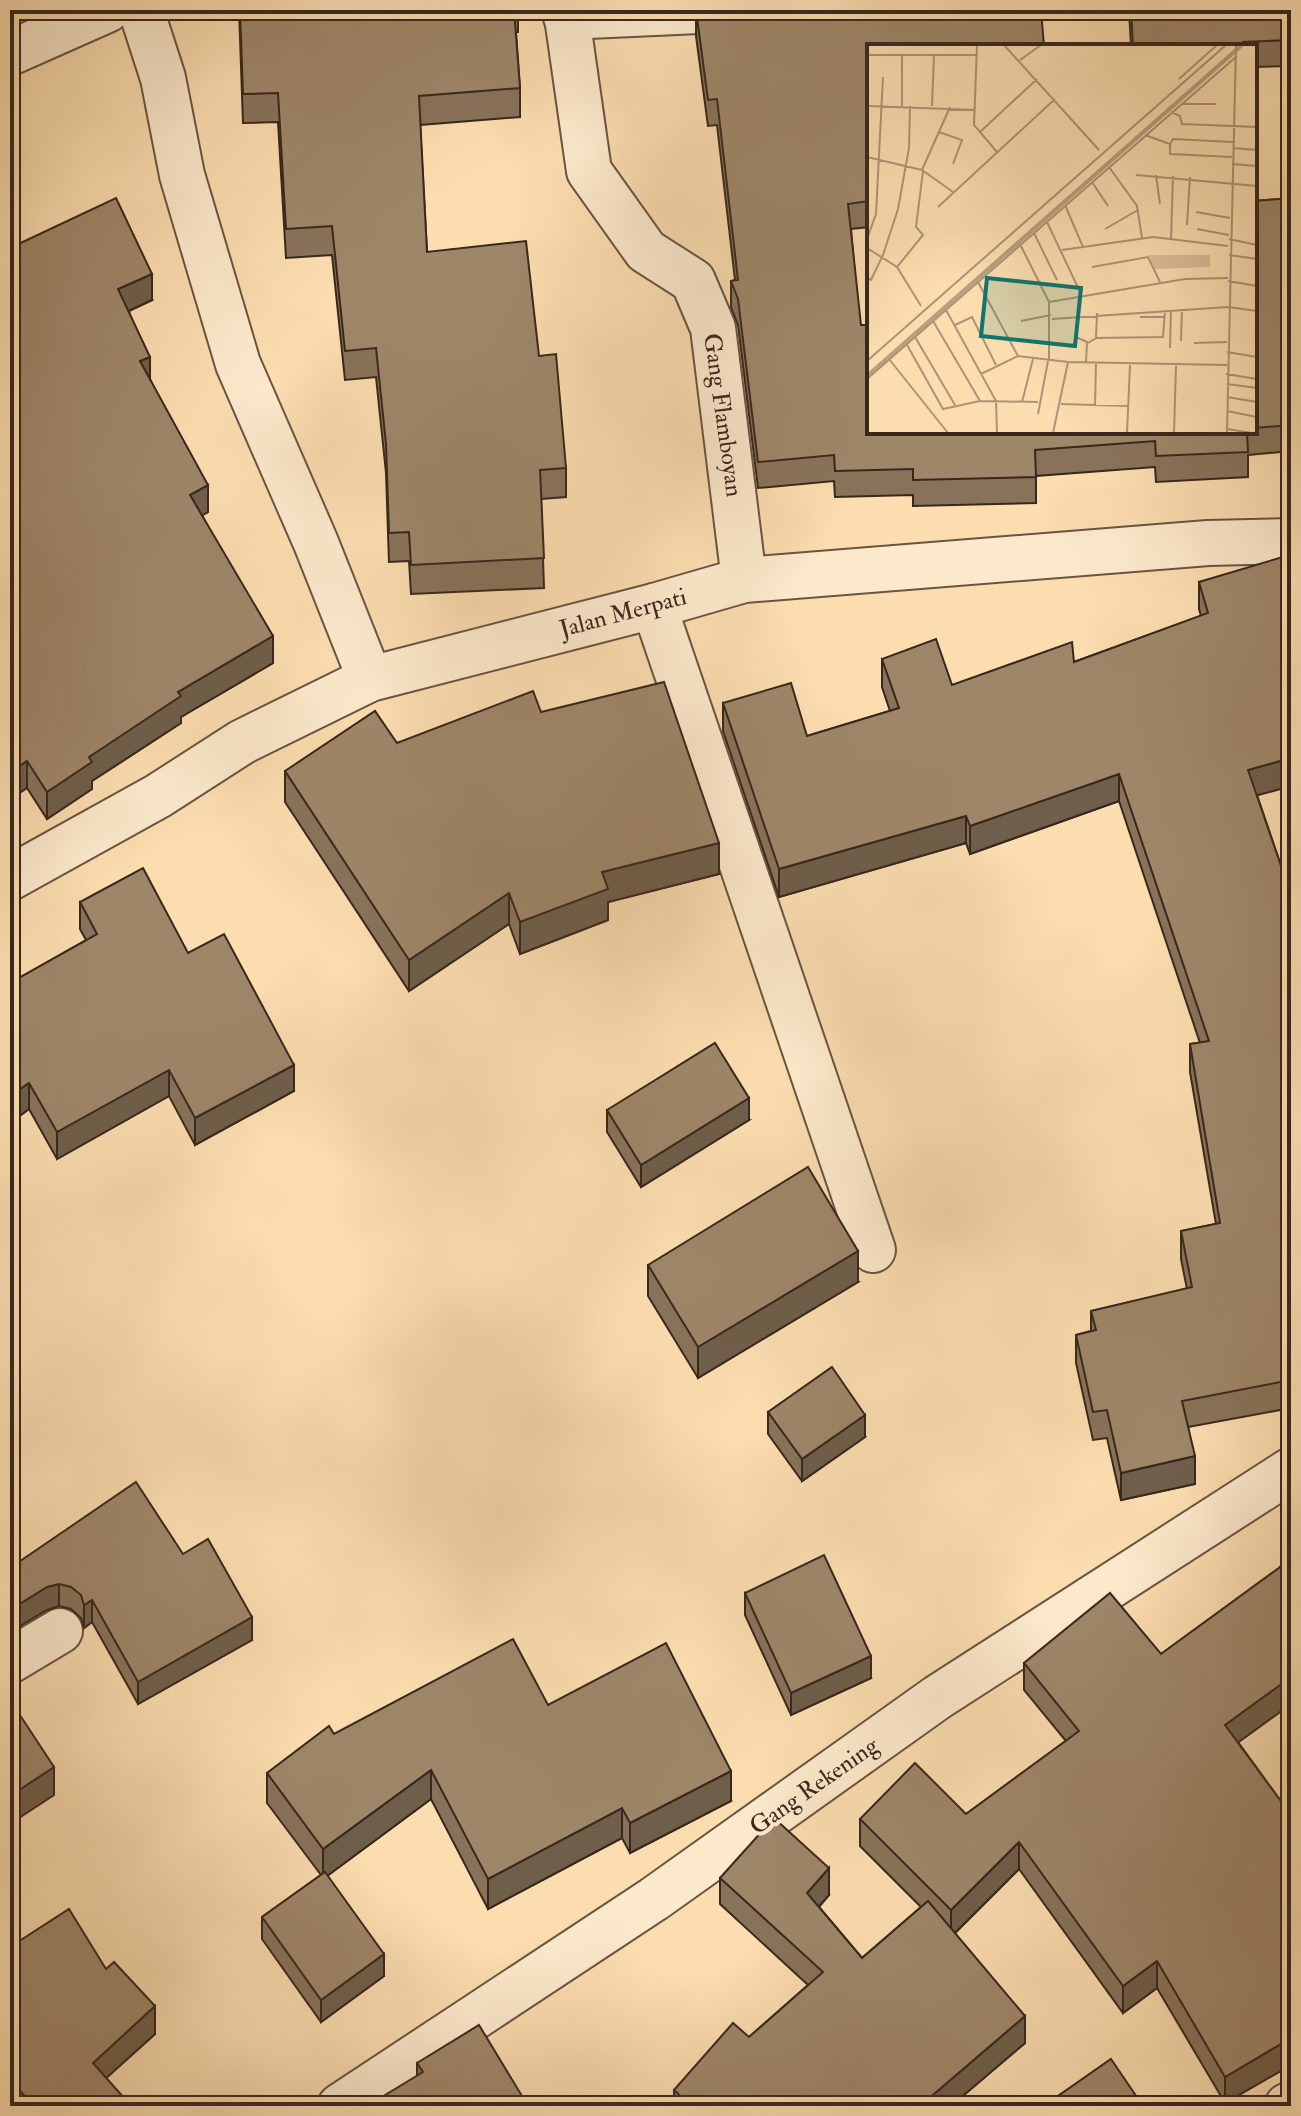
<svg xmlns="http://www.w3.org/2000/svg" width="1301" height="2116" viewBox="0 0 1301 2116" font-family="'IM FELL Double Pica',serif">
	<style>
		.lines { fill: none; stroke-linecap: round; stroke-linejoin: round }
		.minor-casing { stroke: #6a5442; stroke-width: 48 }
		.minor { stroke: #fce9cc; stroke-width: 44 }
		.wall { fill: #88735a; stroke: #39271d; stroke-width: 2 }
		.shaded-wall { fill: #6f5e4a; stroke: #39271d; stroke-width: 2 }
		.building { fill: #9e8669; stroke: #39271d; stroke-width: 2 }
		.labels { text-anchor: middle; dominant-baseline: central; stroke-width: 8; stroke-linejoin: round; paint-order: stroke }
		.street-label { font-size: 24px; fill: #39271d; stroke: #fce9cc }
		.inset-river { fill: none; stroke: #b99f7e; stroke-width: 4 }
		.inset-road { fill: none; stroke: #ad9475; stroke-width: 2 }
		.view { fill: #0f766e; fill-opacity: 0.15; stroke: #0f766e; stroke-width: 4 }
		.inset-edge { fill: none; stroke: #39271d; stroke-width: 4 }
	</style>
	<rect width="100%" height="100%" fill="#fbddb0"/>
	<filter id="stains"><feTurbulence type="fractalNoise" baseFrequency=".0025" numOctaves="4"/><feColorMatrix values="0 0 0 0 .2 0 0 0 0 .09 0 0 0 0 .02 0 0 0 .5 -.17"/></filter>
	<radialGradient id="worn" r=".72"><stop offset=".6" stop-color="#630" stop-opacity="0"/><stop offset="1" stop-color="#630" stop-opacity=".3"/></radialGradient>
	<g class="lines">
		<g class="minor-casing">
			<g id="minor">
				<polyline points="141,10 163,78 182,175 238,364 316,543 370,679"/>
				<polyline points="566,10 589,171 646,251 693,281 713,328 744,580"/>
				<polyline points="566,17 721,10"/>
				<polyline points="10,53 107,10"/>
				<polyline points="654,606 873,1250"/>
				<polyline points="10,878 158,796 242,742 370,679 654,606 744,580 1208,543 1291,541"/>
				<polyline points="10,1661 60,1631"/>
				<polyline points="340,2106 654,1899 938,1697 1291,1470"/>
				<polyline points="1287,2106 1291,2104"/>
			</g>
		</g>
		<use href="#minor" class="minor"/>
	</g>
	<g class="wall">
		<polygon points="239,10 518,10 518,32 516,32 520,88 520,117 420,125 427,252 539,356 566,468 566,497 541,499 544,588 411,594 409,561 389,562 386,473 376,377 345,380 332,255 286,258 278,122 243,123"/>
		<polygon points="696,10 869,46 869,227 851,229 869,432 1255,432 1255,201 1291,198 1291,451 1248,455 1248,477 1156,482 1155,467 1036,476 1036,503 913,506 913,495 835,497 834,481 758,488 738,325 731,307 731,281 735,280 717,125 708,126 696,36"/>
		<polygon points="1129,10 1291,10 1291,66 1255,67 1255,46 1131,46"/>
		<polygon points="10,248 152,300 129,311 150,379 208,512 202,515 273,663 181,717 181,723 92,781 92,789 47,819 27,788 10,799"/>
		<polygon points="1291,572 1291,786 1257,795 1291,895 1291,1408 1188,1427 1195,1484 1121,1500 1107,1438 1093,1440 1076,1363 1076,1335 1091,1331 1091,1311 1187,1289 1181,1259 1181,1231 1216,1224 1190,1072 1190,1044 1200,1043 1119,801 970,854 966,843 779,897 723,731 723,703 807,736 890,711 882,687 882,659 952,685 1074,662 1201,616 1199,609 1199,582"/>
		<polygon points="541,712 719,874 608,902 608,920 520,954 509,924 409,991 285,802 285,771 397,743"/>
		<polygon points="80,902 188,953 294,1091 195,1145 169,1096 57,1159 29,1109 10,1123 10,983 86,940 80,929"/>
		<polygon points="607,1110 749,1120 641,1187 607,1132"/>
		<polygon points="648,1265 858,1282 698,1378 648,1296"/>
		<polygon points="768,1412 865,1437 802,1481 768,1434"/>
		<polygon points="183,1554 252,1640 138,1704 92,1622 84,1628 81,1618 71,1609 59,1606 47,1610 10,1568"/>
		<polygon points="1291,1555 1291,1704 1238,1742 1291,1815 1291,2065 1225,2103 1157,1988 1123,2013 1019,1869 955,1933 1025,2043 951,2106 674,2106 674,2090 749,2037 808,1985 720,1904 720,1878 829,1895 819,1907 862,1958 921,1907 860,1846 860,1819 966,1814 1066,1741 1024,1690 1024,1663 1161,1654 1279,1568"/>
		<polygon points="745,1593 871,1678 791,1715 745,1615"/>
		<polygon points="548,1705 731,1801 630,1853 622,1838 488,1909 431,1799 327,1876 384,1976 321,2022 262,1939 262,1917 321,1875 267,1803 267,1773 334,1734"/>
		<polygon points="10,1947 106,1969 155,2034 106,2078 131,2106 10,2106"/>
		<polygon points="417,2063 528,2106 417,2076"/>
	</g>
	<g class="shaded-wall">
		<polygon points="152,274 152,300 118,316 118,289"/>
		<polygon points="150,357 150,383 140,361"/>
		<polygon points="208,485 208,512 190,522 190,495"/>
		<polygon points="273,636 273,663 181,717 181,723 92,781 92,789 47,819 47,792 89,757 178,692"/>
		<polygon points="1291,758 1291,786 1248,798 1248,770"/>
		<polygon points="27,761 27,788 10,799 10,772"/>
		<polygon points="1119,774 1119,801 970,854 970,826"/>
		<polygon points="966,816 966,843 779,897 779,869"/>
		<polygon points="719,843 719,874 608,902 608,920 520,954 520,922 602,872"/>
		<polygon points="509,893 509,924 409,991 409,960"/>
		<polygon points="294,1065 294,1091 195,1145 195,1118"/>
		<polygon points="169,1070 169,1096 57,1159 57,1132"/>
		<polygon points="29,1083 29,1109 10,1123 10,1096"/>
		<polygon points="749,1098 749,1120 641,1187 641,1165"/>
		<polygon points="858,1251 858,1282 698,1378 698,1347"/>
		<polygon points="865,1415 865,1437 802,1481 802,1459"/>
		<polygon points="1195,1456 1195,1484 1121,1500 1121,1473"/>
		<polygon points="59,1584 59,1606 47,1610 10,1632 10,1610 47,1587"/>
		<polygon points="92,1600 92,1622 84,1628 84,1605"/>
		<polygon points="252,1617 252,1640 138,1704 138,1682"/>
		<polygon points="871,1656 871,1678 791,1715 791,1693"/>
		<polygon points="1291,1677 1291,1704 1225,1752 1225,1725"/>
		<polygon points="54,1767 54,1795 10,1824 10,1796"/>
		<polygon points="431,1770 431,1799 323,1879 323,1849"/>
		<polygon points="731,1771 731,1801 630,1853 630,1823"/>
		<polygon points="622,1808 622,1838 488,1909 488,1879"/>
		<polygon points="1019,1842 1019,1869 951,1937 951,1910"/>
		<polygon points="829,1868 829,1895 807,1920 807,1893"/>
		<polygon points="384,1954 384,1976 321,2022 321,2000"/>
		<polygon points="1157,1961 1157,1988 1123,2013 1123,1986"/>
		<polygon points="155,2006 155,2034 93,2090 93,2063"/>
		<polygon points="1025,2016 1025,2043 951,2106 920,2106"/>
		<polygon points="1291,2038 1291,2065 1225,2103 1225,2077"/>
	</g>
	<g class="building">
		<polygon points="240,10 514,10 520,88 419,96 427,252 526,241 539,356 556,354 566,468 540,470 544,558 411,565 409,532 389,533 386,444 376,348 345,351 332,226 286,229 278,93 243,94"/>
		<polygon points="696,10 1041,10 1044,46 869,46 869,201 848,204 861,325 869,325 869,432 1247,432 1248,452 1156,456 1155,441 1035,450 1036,477 913,480 913,469 835,471 834,455 758,462 738,299 731,281 738,280 717,99 708,100"/>
		<polygon points="1131,10 1291,10 1291,40 1243,42 1243,46 1133,46"/>
		<polygon points="116,198 152,274 118,289 150,357 140,361 208,485 190,495 273,636 178,692 181,696 89,757 92,762 47,792 27,761 10,772 10,248"/>
		<polygon points="1291,198 1291,425 1255,428 1255,201"/>
		<polygon points="1286,556 1291,572 1291,758 1248,770 1291,895 1291,1380 1182,1401 1195,1456 1121,1473 1107,1410 1093,1412 1076,1335 1096,1330 1091,1311 1192,1287 1181,1231 1220,1223 1190,1044 1209,1041 1119,774 970,826 966,816 779,869 723,703 791,683 807,736 899,708 882,659 936,639 952,685 1072,642 1074,662 1208,613 1199,582"/>
		<polygon points="664,682 719,843 602,872 608,889 520,922 509,893 409,960 285,771 375,711 397,743 533,691 541,712"/>
		<polygon points="143,868 188,953 224,934 294,1065 195,1118 169,1070 57,1132 29,1083 10,1096 10,983 97,934 80,902"/>
		<polygon points="715,1043 749,1098 641,1165 607,1110"/>
		<polygon points="808,1167 858,1251 698,1347 648,1265"/>
		<polygon points="832,1367 865,1415 802,1459 768,1412"/>
		<polygon points="136,1482 183,1554 208,1539 252,1617 138,1682 92,1600 84,1605 81,1595 71,1587 59,1584 47,1587 10,1610 10,1568"/>
		<polygon points="824,1555 871,1656 791,1693 745,1593"/>
		<polygon points="1291,1555 1291,1677 1225,1725 1291,1815 1291,2038 1225,2077 1157,1961 1123,1986 1019,1842 951,1910 860,1819 915,1763 966,1814 1079,1731 1024,1663 1110,1593 1161,1654 1279,1568"/>
		<polygon points="513,1639 548,1705 666,1643 731,1771 630,1823 622,1808 488,1879 431,1770 323,1849 267,1773 329,1726 334,1734"/>
		<polygon points="10,1700 54,1767 10,1796"/>
		<polygon points="774,1818 829,1868 807,1893 862,1958 928,1901 1025,2016 920,2106 691,2106 674,2090 733,2023 749,2037 823,1972 720,1878"/>
		<polygon points="325,1872 384,1954 321,2000 262,1917"/>
		<polygon points="69,1909 106,1969 114,1962 155,2006 93,2063 131,2106 34,2106 10,2080 10,1947"/>
		<polygon points="479,2025 528,2106 367,2106 423,2072 417,2063"/>
		<polygon points="1111,2059 1143,2106 1051,2106 1048,2103"/>
	</g>
	<g class="labels">
		<g class="street-label">
			<text transform="translate(723 415) rotate(82)">Gang Flamboyan</text>
			<text transform="translate(623 613) rotate(-15)">Jalan Merpati</text>
			<text transform="translate(814 1786) rotate(-35)">Gang Rekening</text>
		</g>
	</g>
	<g transform="translate(867 44)">
		<rect width="390" height="390" fill="#fbddb0"/>
		<path d="M282,211H343V223L288,225Z" fill="#dabe97"/>
		<path class="inset-river" d="M0,332L375,1"/>
		<path class="inset-road" d="M110,1L107,81L130,108M137,1L232,106M0,11H109M35,11V62M153,16L174,1M312,35L350,1M315,60H349M0,62L108,66M65,62L67,11M304,68L313,72L315,80L390,83M72,88L95,96L86,120M113,88L170,35M278,91L303,100V110L365,113M303,100L306,95L366,98M366,104L390,106M0,113L55,126L86,148M365,120L390,122M242,123L270,162L275,194M55,126L83,63M269,131L390,142M289,131L293,160M225,138L241,162M198,161L216,203M71,163L188,55M329,168L363,174M180,178L214,250M320,181L323,133M238,185L271,166M330,185L362,191M167,189L190,236M0,195L9,170L16,33M304,195L306,132M362,195L390,201M153,200L182,258V317M0,204L30,223L54,262M195,206L286,193L361,202M362,211L390,215M30,223L56,191L49,183L56,127M225,223L281,213L293,238M0,234L4,236L16,211L31,165L42,104L43,62M361,237L390,242M111,238L151,312M182,258L318,235L361,234M79,266L129,357L130,389M211,269L209,293L220,298L219,319M273,273H298M185,275L361,263L390,267M66,277L113,357L171,358M154,277L184,271M88,281L105,273L129,321M48,293L88,361M229,294L296,293L298,266M314,297L315,265M221,299L229,294L230,269M327,299L360,298M40,301L76,365L113,357M303,304L304,266M360,308L390,313M22,315L81,389M0,317L359,1M114,330L151,312L201,318L360,321M359,330L390,335M0,335L370,12M360,340L390,344M360,353L390,358M155,358L166,315M194,360L262,362M228,361L229,319M360,367L390,373M171,370L181,317M360,385L385,389M148,389H183M186,389L201,318M260,389L263,321M307,389L309,322M360,389L369,1"/>
		<path class="view" d="M120,234L214,244L208,302L114,292Z"/>
		<rect width="390" height="390" class="inset-edge"/>
	</g>
	<rect width="1301" height="2116" fill="none" stroke="#fbddb0" stroke-width="40"/>
	<rect x="12" y="12" width="1277" height="2092" fill="none" stroke="#39271d" stroke-width="4"/>
	<rect x="20" y="20" width="1261" height="2076" fill="none" stroke="#39271d" stroke-width="2"/>
	<rect width="100%" height="100%" filter="url(#stains)"/>
	<rect width="100%" height="100%" fill="url(#worn)"/>
</svg>
